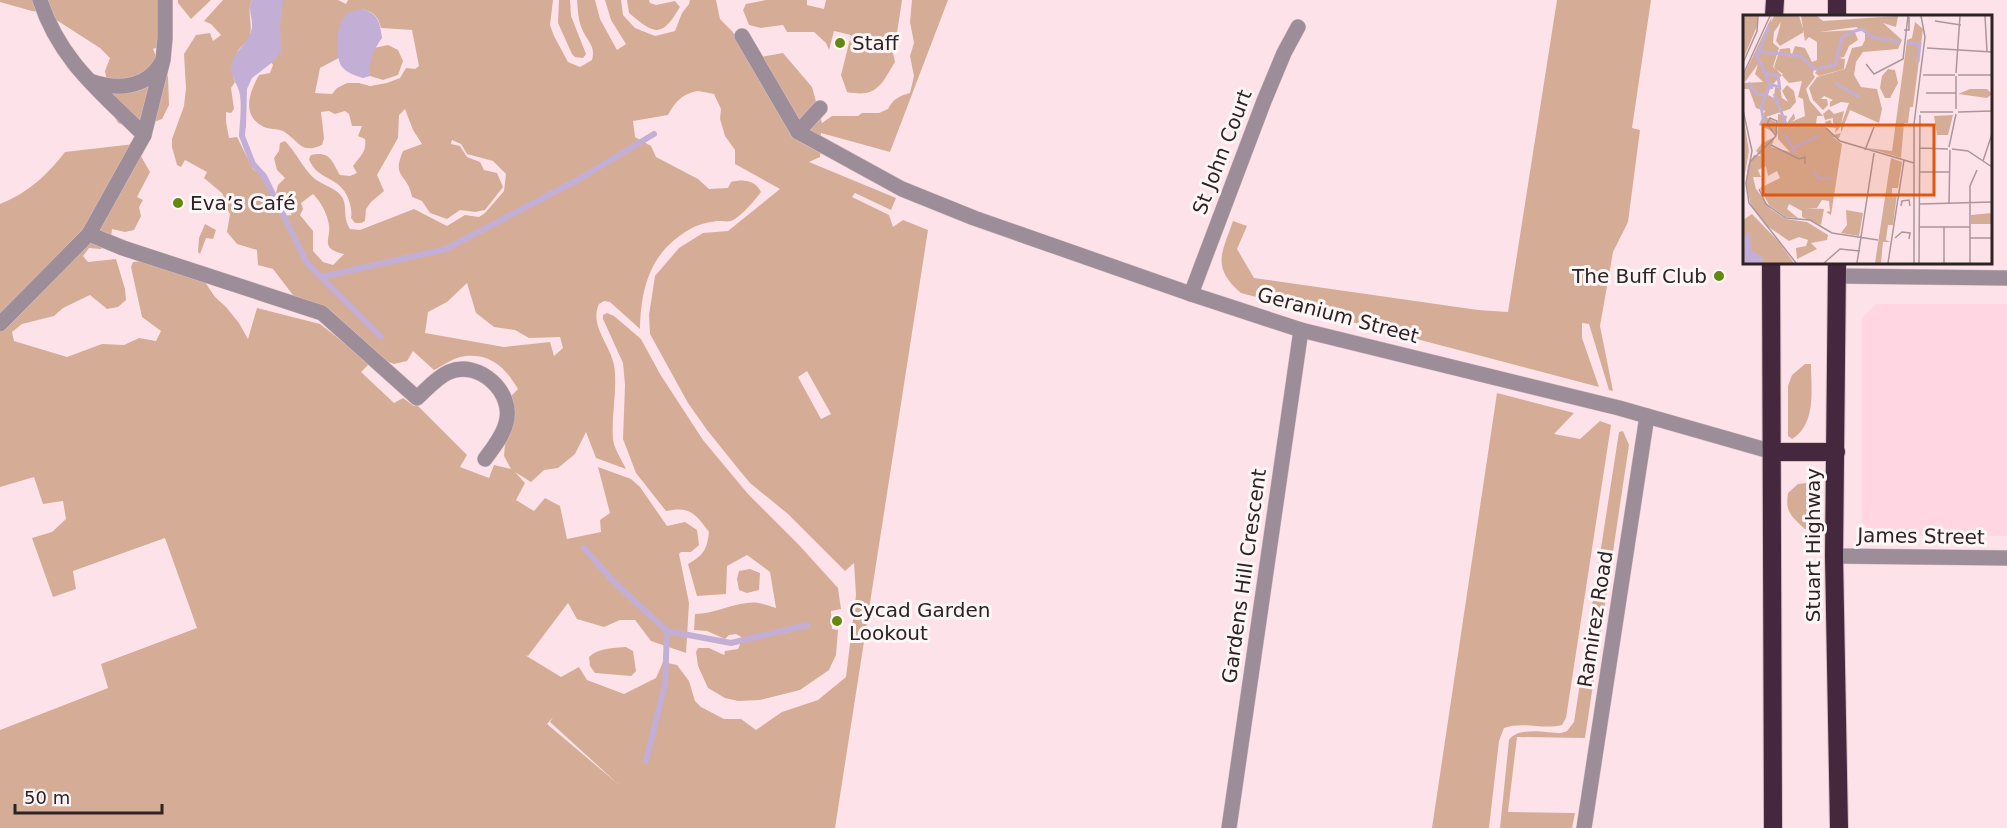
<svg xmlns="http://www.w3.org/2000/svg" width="2007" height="828" viewBox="0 0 2007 828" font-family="'DejaVu Sans',sans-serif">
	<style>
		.built { fill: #ffd6e1 }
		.green { fill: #d5ad97; fill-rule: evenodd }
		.water { fill: #c3afd5 }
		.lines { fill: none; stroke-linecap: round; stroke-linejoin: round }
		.stream { stroke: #c3afd5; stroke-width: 6 }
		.minor-casing { stroke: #d8c0c6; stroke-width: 16 }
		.highway-casing { stroke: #d8c0c6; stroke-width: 20 }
		.minor { stroke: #9d8d99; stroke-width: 15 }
		.highway { stroke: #45273e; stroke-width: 18 }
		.poi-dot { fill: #628912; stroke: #fdf6f7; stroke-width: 2 }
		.labels { text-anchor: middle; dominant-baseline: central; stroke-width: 6; stroke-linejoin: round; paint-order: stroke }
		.poi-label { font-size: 20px; fill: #2e2225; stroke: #fdf6f7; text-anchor: start }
		.street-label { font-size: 20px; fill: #2e2225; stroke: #fdf6f7 }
		.inset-river { fill: none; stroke: #c3afd5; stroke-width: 3 }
		.inset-road { fill: none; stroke: #aa969b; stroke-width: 1.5 }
		.view { fill: #df560d; fill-opacity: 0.15; stroke: #df560d; stroke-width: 3 }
		.inset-edge { fill: none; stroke: #2e2225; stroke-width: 3 }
	</style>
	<rect width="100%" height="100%" fill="#fde3e9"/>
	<polygon class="built" points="1876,304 2007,304 2007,536 1874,536 1862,522 1862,318"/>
	<g class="green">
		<polygon points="0,0 162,0 168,43 153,49 161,69 168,76 169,105 162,119 135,129 118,123 109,107 108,87 105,71 110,58 100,48 44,12 32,11 0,2"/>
		<polygon points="178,0 211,0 191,19 178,3"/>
		<path d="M223,0H252C246,12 254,25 249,38C246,44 239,47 237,53C233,61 231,75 235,82L231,88L234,109L231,113L226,112V122L229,138L237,137L253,169L263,177L281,216L292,215L288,209V203L276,193L278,185L285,178L277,170L274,158L279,151L280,143L285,141C297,153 306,174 318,181C326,186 337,189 342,197C348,207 342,216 350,229L360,230L414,209L447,226L465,215L479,217L485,213L504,191L506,174L493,161L467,154L461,144L452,140L451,144L460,146L467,157L480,162L484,170L497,173L503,187L485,210L475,212L460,210L447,219L430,213L422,201L412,197C408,173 391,179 403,151L422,144L413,130L405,109L399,115L398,138L377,175L384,191L371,202L366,209L365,221L361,223H355L351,218C352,213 351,209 350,204C343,175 317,182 309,159L311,155C331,151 331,161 340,175L350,176L357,173L353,166C360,156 367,152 365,139L358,136L362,126H352L349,114L345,111L335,114L329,111L321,112L324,138L322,145C302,154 300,143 286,133C281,128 271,130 264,127C241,116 249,93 259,75L270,73L273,65L265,54L266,0H338L346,4L348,0H553L550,25L554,36L568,62L580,67L592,60C596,46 587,41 582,29C578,20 578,10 577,0H595L600,19L617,50L626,44L611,20L605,0H621L623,15L635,28L655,36L675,31L682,13L689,4L690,0H716L720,19L732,31L750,59L783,53L812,87L822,123L832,116H858L862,113H879L888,109C893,99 899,96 910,93L914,76L910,56L914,43L910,22L912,0H948L890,152L821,133L820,157L809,162L896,198L891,210L855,193L852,197L889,215L893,227L903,220L928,230L835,828H0V730L108,688L101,664L197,628L165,538L73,571L76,589L53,597L32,538L52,532L66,519L63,501L43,504L34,477L0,487V204C28,193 47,175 65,152L134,144L150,172L137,197L143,200L139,207L141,216L134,230L125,232L112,229L111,239L101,249L89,248L83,256L88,262L116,259L125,289L126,300L118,307L107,309L90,295L63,308L54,316L22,324L12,332L14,341L67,357L102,344L124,345L139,338L156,341L161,331L142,317L131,267L133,262L143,261L205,282L215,297L226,307L239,323L248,339L257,308L320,324L370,363L361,372L394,403L403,398L414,406L417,405L467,455L460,467L489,478L494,465L511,469L504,456L509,398L518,389C505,367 489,351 460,357C452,359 442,366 434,370L413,351L407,361L394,364L384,360L296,299L273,269L258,265L257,250L237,244L227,232L230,214L222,200L223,194L204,178L207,172L185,160L181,167L177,165L172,147V139L184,106L186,88L184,54L196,35L210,33L213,41L221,35L211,24L204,21ZM362,9C374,12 378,16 381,28L412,30L419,66L415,69L406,68L400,78L387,83L370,86L359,83H347L337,88L332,94L315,93L320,68L348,53ZM698,91L714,94L721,109L720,119L725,136L735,150V164L780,189L728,231L703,233L679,248L655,276L649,315L650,334L688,403L707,430L740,471L750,483L788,514L845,571L854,563L856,595L846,677L818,700L782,712L756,730L741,719H724L701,707L695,701L689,681L677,665L663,662L656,678L624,694L587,680L579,667L561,677L525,655L528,656L568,603L577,619L604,627L620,620H635L651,641L686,653L689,603L679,554L681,552H691L699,545L697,530L685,522L667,526L640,487L631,479L598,467L610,513L600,520L601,532L567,539L560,506L545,498L534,511L516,500L525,483L515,472L531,482L544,470L558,468L575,454L586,432L596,458L626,469C622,460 614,449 613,439C611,414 618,390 614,365C610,344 589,325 599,304L604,301L610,302L640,329C641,284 652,249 694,227C700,224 710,222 717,221C721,221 727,222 731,221C741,217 755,200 761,192C755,180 743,179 731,182L728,188L709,189L698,179L656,157L651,146L635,137L633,121L668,115C676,101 682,94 698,91ZM313,194C321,202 327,213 329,225C331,240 319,248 344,254L333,265L323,262L313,251V231L300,215L303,209L301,203ZM467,283L476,313L494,327L515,330L529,338L560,337L563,348L554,356L550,342L504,347L425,333L428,312L447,302ZM807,371L831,414L821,419L798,377ZM553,717L550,722L618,784L547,724Z"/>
		<polygon points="559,0 570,0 571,16 586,54 583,58 575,57 572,54 558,23"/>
		<path d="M627,0H649L650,3L656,5L675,1L680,7C662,37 656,36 629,13Z"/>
		<path d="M766,0H807V5L824,9L826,0H902L897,33L891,44L895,62C881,85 877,98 847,92L841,75L851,35L834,31L829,50L826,43L814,32H787L783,25L761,28L749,25L743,10L746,4Z"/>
		<path d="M1557,0H1651L1632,128L1640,130L1628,222L1613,252L1600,326L1613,391L1609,390L1589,324L1582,323V338L1599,387L1241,293C1211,267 1222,253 1233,221L1247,226L1237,249L1254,278L1478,310L1508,312Z"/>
		<polygon points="388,45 398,50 403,61 398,75 383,80 370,76 369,65 374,48"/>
		<polygon points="205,224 216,230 213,239 206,238 200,254 198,252 199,238"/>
		<path d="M607,313L614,316L641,339L660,374L703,440L748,494L799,545L838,588L841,609L831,611L832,629L838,630L836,655L829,670L800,690L760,700L738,701L725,698L708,688L698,666L696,652L698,648H709L724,655L725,651L738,649L743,638L736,634L729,635L725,639L707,631L694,630L695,614C713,614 729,605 747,603C757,601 767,605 776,608L770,572L747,555L727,566L726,594L697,596L688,564C704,555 707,549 709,532C695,513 690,506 666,511L636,473L623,439L625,385L623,363L603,319V315Z"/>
		<path d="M1805,364H1811C1811,388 1817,424 1792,439L1788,436V386L1792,375Z"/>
		<path d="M1497,393L1574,413L1554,434L1580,439L1600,421L1611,425L1566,718L1562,725C1543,730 1523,721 1504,728L1499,741L1489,828H1432Z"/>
		<path d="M1623,431L1629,445L1585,738L1517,737L1508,812L1575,813L1572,828H1500L1509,740C1519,726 1546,733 1561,733L1567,731L1574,722L1619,432Z"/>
		<path d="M1806,483L1813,485L1821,499L1820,528L1805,529C1791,516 1785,512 1788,493L1798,484Z"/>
		<polygon points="750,569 760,573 759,590 747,593 739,590 737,579 739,571"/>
		<path d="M626,647L633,651L636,671L631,676L595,673L590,666L589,657C598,648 613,648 626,647Z"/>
	</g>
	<g class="water">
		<path d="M252,0H283L280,24L281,51L274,61L252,78L247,89L246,128H240C240,117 242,101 239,91C236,81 229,74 232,64C235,49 250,43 252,27C253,17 247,10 252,0Z"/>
		<path d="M362,9C378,13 380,22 382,38C373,50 369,61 370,76L363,78C356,76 347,73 342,67C334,56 336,21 348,13C352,11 358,10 362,9Z"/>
	</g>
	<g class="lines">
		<g class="stream">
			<polyline points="243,122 242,136 253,164 264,176 307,263 381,337"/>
			<polyline points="321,277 446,249 581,178 654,134"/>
			<polyline points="584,548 615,583 667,631 731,643 807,625"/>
			<polyline points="646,761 665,684 667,631"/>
		</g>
		<g class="minor-casing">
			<g id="minor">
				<path d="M40,0C60,61 100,91 144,135"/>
				<polyline points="742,36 798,132 902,189 974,218 1191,294 1301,330 1619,408 1773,452"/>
				<path d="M90,81C116,90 146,89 161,63"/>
				<polyline points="798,132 820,108"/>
				<path d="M89,234L123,248L322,313L417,398C427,389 437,377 449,372C479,359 515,393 506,423C503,436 493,448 485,459"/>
				<polyline points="1837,276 2007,278"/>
				<polyline points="1191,294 1264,101 1284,53 1298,27"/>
				<polyline points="0,324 89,234 144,135 163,60 165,38 165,0"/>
				<polyline points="1834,556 2007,558"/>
				<polyline points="1229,828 1301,330"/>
				<polyline points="1584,828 1647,416"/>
			</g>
		</g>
		<g class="highway-casing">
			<g id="highway">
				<polyline points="1837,0 1837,16"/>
				<polyline points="1774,16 1775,0"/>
				<polyline points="1771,262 1773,828"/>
				<polyline points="1837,262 1834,556 1839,828"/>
				<polyline points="1773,452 1836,452"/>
			</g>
		</g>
		<use href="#minor" class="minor"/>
		<use href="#highway" class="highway"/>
	</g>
	<g class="poi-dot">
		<circle cx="840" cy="43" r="6"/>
		<circle cx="178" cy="203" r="6"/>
		<circle cx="1719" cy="276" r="6"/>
		<circle cx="837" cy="621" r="6"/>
	</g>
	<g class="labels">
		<g class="poi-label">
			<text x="852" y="43">Staff</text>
			<text x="190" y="203">Eva’s Café</text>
			<text x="1707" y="276" text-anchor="end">The Buff Club</text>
			<text x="849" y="610">Cycad Garden<tspan x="849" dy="23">Lookout</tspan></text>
		</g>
		<g class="street-label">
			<text transform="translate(1222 152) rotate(-69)">St John Court</text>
			<text transform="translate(1338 315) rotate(15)">Geranium Street</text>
			<text transform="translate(1921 536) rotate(1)">James Street</text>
			<text transform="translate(1813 545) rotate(-90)">Stuart Highway</text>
			<text transform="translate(1244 576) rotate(-82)">Gardens Hill Crescent</text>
			<text transform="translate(1595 619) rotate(-81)">Ramirez Road</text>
		</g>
	</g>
	<g transform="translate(1743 15)">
		<rect width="249" height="249" fill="#fde3e9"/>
		<path d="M0,1H14V11L0,45ZM29,1L28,7L31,1H56L61,17L37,31L33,26L38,7L31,17L30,28L36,33L30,52L40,59L28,71L25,80L31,83L32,73H37L39,83L45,87L39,76L44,70L51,76L53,87L47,94L23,102L33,107L35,119L16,110L22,96L13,93L6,74H0V68L20,67L12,59L15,49L2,67L0,62ZM58,1H74L80,6L155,1L153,12L140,8L159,25L155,34L120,37L113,47L111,60L118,72L134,74L139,94L136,108L107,95L96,123L90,122L99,129L88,200L83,197L87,196L86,186L79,185L74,193H62L81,194L78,210L59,202V196L46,189L44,194L55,203L43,202L26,190L17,173L37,163L34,156L25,161L23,151L15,155L18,162H10L13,174L28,194L43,204L64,207L85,220L84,225L68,228L74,234L54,244L53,233L63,231L65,225L56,222L46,226L24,211L8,191L3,168L5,150L11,140L18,141L13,136L19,128L32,122L28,132L47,137L35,124V99L44,101L42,111L51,98L52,104L48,107L62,101L60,84L55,82L59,66L46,68L31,52L37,34L47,33L48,42L52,31L62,33L69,47L74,45V27L66,22L62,26ZM113,12L122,18V25L119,31L109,33L102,54L74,62L66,73L70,85L80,95L85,90L84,84H78L81,81L90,85L87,87V92L98,87L106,88L98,110L101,96L91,99L86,94L80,99L82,105L90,103V110L87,105L82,107L84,112L93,113L92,118L98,111V118L90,120L81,109H73L74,101H80L67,86L63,74L72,62L70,59L71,54L75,53L72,58L76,61L101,54L102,44L96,43L101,42L106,31L115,25L111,15L76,17ZM172,7L180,14L170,92H167L165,108H161L158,143L125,133L149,136L164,25L169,23ZM145,54L152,55L155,68L147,83H142L137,73L139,61ZM227,74H244L249,79L244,83L215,79ZM0,98L6,136L0,170ZM210,100L205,120H194L191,101ZM148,143L159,147L155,173H149V179H154L150,210H145L143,225L147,227H140L138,248H132ZM103,195L120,198L116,221L98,218L104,210ZM249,198V209H228V200ZM9,199L35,226L51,248H0V205Z" fill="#d5ad97" fill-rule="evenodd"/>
		<path d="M7,216L8,235L22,244L16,248H0V224Z" fill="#c3afd5"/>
		<path class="inset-river" d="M26,11L14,41L29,74M165,28L177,29L175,47M13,36L57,41L72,54L92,50L99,22L112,16L119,14L129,22L156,27M22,58L35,61L37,75M5,68L14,79L23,80M92,68L116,82M31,79L43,109M21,107L18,92L27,69L35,72M41,119L53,139M50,133L76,121M70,156L77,164L89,163"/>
		<path class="inset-road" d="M242,1L244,37M192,6L218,10M161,15H166V2M184,33L249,37M0,48L14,16L15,1M123,49L131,59L160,44L165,1M213,58L217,1M0,60L27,1M180,60H212M215,60H249M183,78H213M213,94V61M0,95L9,136L3,168L6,188L53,248M177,97H210M215,97L249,96M83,113L97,126L171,148M28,130L56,144L62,142V149M206,132L213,99M177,133L205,134M209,134L225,136L249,152M122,135L131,112M240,146L249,119M7,147L33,121L34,106L27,103L24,109L33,121M176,157H206M16,174L23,189L43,203L67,205L89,218L135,225M177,189L249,187M206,189L207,135M158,191L159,186L166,185L167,191M177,212H227M152,223L159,217L167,218L166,224M227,223H249M81,248L97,234L117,236M114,248L131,138M145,248L161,145M171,248V109L182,22L178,1M176,248L177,100M201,248V212M227,248V171L234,155"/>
		<path class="view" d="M20,110H191V180H20Z"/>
		<rect width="249" height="249" class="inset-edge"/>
	</g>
	<path d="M15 804v9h147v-9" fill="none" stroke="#2e2225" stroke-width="3"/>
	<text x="24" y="804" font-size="18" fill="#2e2225" stroke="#fdf6f7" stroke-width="4.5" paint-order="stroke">50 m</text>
</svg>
